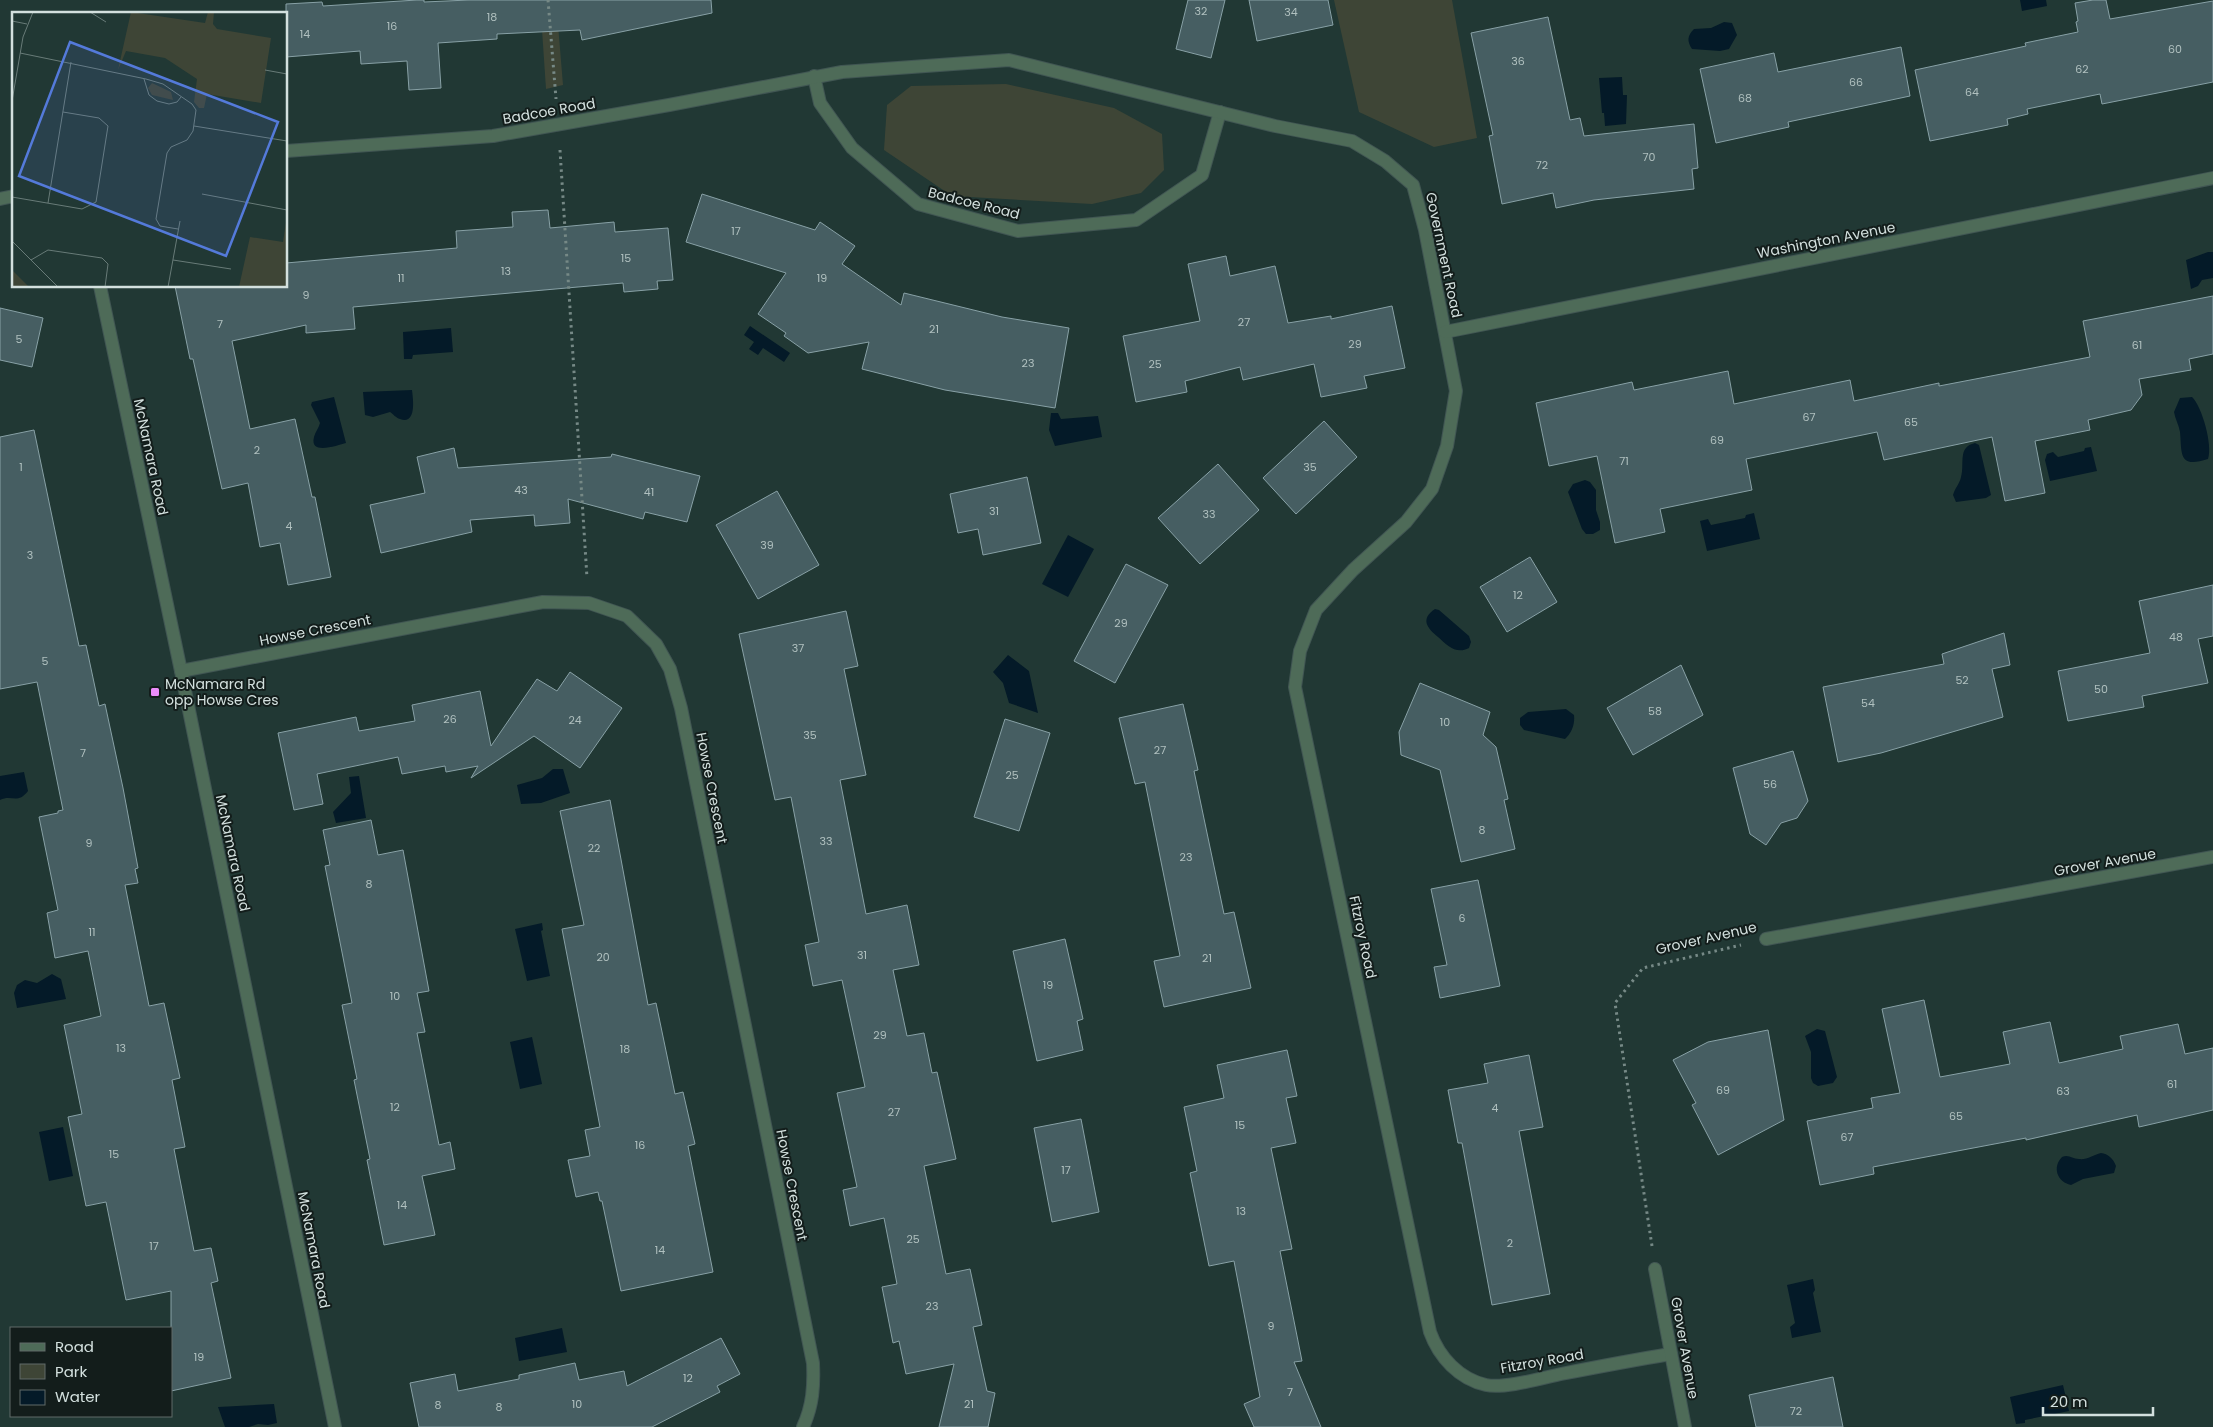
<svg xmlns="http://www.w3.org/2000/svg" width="2213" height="1427" viewBox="0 0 2213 1427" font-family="Poppins,sans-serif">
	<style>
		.green { fill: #3e4536 }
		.water { fill: #041a28 }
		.building { fill: #465e62; stroke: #88a1a6 }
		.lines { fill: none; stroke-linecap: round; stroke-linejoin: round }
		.minor-casing { stroke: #415653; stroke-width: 14 }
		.path { stroke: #768986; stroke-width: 3; stroke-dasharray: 2.5 4; stroke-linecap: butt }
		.minor { stroke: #4e6b58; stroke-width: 12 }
		.poi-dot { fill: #ec8cfa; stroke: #131d1b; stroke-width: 2 }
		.labels { text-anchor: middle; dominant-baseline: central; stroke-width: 4; stroke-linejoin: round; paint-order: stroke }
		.number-label { font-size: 11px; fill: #b0c0bf }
		.street-label { font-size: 14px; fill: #d3e0de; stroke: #131d1b }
		.poi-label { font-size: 14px; fill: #d3e0de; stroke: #131d1b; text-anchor: start }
		.inset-road { fill: none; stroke: #687b78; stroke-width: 1 }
		.view { fill: #547ada; fill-opacity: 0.15; stroke: #547ada; stroke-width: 2.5 }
		.inset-edge { fill: none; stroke: #d3e0de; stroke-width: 2.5 }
	</style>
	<rect width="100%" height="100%" fill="#213834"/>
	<g class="green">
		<polygon points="540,0 556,0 563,85 546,89"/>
		<polygon points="1334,0 1452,0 1477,138 1434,147 1359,112"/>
		<polygon points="1006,84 1114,108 1162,134 1164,170 1141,193 1092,204 952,196 884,150 887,105 911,86"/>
	</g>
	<g class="water">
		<polygon points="2020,0 2046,0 2047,6 2022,11"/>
		<path d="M1724,22L1732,23L1737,35L1729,49L1720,51L1692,49C1687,41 1687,36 1694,29L1711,28Z"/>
		<polygon points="1622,77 1623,95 1627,95 1626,124 1605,126 1604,113 1602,113 1599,78"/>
		<polygon points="2208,252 2213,252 2213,278 2202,280 2198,286 2191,289 2186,260"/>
		<polygon points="750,326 790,353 784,362 763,348 758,355 749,349 754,342 744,335"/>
		<polygon points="451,328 453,352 413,355 412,359 404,359 403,332"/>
		<path d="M412,390C413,399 417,425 400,419C396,418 393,414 390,412L373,417L365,415L363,392Z"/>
		<path d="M334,397L346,443C338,445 309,456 314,437C315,432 319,428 320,423L311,405L312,402Z"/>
		<path d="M2192,397C2202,406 2213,446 2208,459C2178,469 2182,453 2180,432C2179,425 2175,419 2174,412L2180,398Z"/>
		<polygon points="1051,413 1058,413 1061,419 1098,416 1102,437 1055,446 1049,430"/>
		<path d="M1975,443L1979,445L1991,495L1986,498L1956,502L1953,495C1955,488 1960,483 1961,477C1965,464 1957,447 1975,443Z"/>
		<polygon points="2091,447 2097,471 2050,481 2045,460 2047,454 2053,452 2058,457 2084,451 2085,448"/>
		<polygon points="1585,480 1590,482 1596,490 1596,510 1600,522 1600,530 1593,534 1586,534 1582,529 1568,492 1573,484"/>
		<polygon points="1754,513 1760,539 1707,551 1700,521 1708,519 1711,525 1745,518 1746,515"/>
		<polygon points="1068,535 1094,549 1068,597 1042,584"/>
		<path d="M1435,609L1439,610L1469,636L1471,642L1469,648C1456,655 1447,645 1438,637C1427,628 1420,619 1435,609Z"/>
		<polygon points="1008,655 1029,671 1038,713 1009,703 1003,683 993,672"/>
		<path d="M1566,709L1574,715C1575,724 1572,733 1565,739L1524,730L1520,725V718L1528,712Z"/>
		<polygon points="553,769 563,769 570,793 541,803 521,804 517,785 542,778"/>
		<path d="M24,772L28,791C17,805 12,794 0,800V776Z"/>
		<polygon points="359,776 366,818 336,823 333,812 351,793 349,777"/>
		<polygon points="542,923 543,930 541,931 550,976 527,981 515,929"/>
		<polygon points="52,974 61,979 66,999 17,1008 14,993 17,985 25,980 37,983"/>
		<polygon points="1817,1029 1825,1031 1837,1077 1833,1083 1818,1086 1813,1083 1811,1078 1811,1052 1805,1036"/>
		<polygon points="532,1037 542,1084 520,1089 510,1042"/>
		<polygon points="63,1127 73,1176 49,1181 39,1132"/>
		<path d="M2101,1153C2108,1154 2113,1158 2116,1166L2114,1173L2083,1179L2071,1185C2057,1182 2052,1167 2062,1157C2069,1154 2072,1159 2079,1159C2087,1160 2093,1155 2101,1153Z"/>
		<polygon points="1813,1279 1815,1290 1813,1293 1821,1332 1792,1338 1790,1327 1795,1323 1787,1285"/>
		<polygon points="562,1328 567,1352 519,1361 515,1338"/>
		<polygon points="2063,1385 2069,1411 2025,1420 2025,1423 2016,1424 2010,1397"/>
		<polygon points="274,1404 277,1423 268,1425 258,1424 249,1427 225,1427 218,1407"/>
	</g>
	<g class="building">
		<polygon points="417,0 424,0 424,2 469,0 711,0 712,13 582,40 580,30 497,34 497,39 438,43 441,88 409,90 407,61 361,64 360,51 286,57 286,4 322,2 323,6"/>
		<polygon points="1188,0 1225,0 1211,58 1176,49"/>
		<polygon points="1249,0 1328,0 1333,25 1257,41"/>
		<polygon points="2093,0 2106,0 2110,19 2213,1 2213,82 2102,104 2100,94 2027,109 2028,114 2007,119 2008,125 1930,141 1915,70 2026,46 2025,43 2078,32 2076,22 2078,21 2075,3"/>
		<polygon points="1548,17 1570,120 1580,118 1584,136 1694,124 1698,168 1692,169 1694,189 1594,200 1556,208 1553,193 1502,204 1489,136 1493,135 1471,33"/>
		<polygon points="1901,47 1910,96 1788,122 1789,127 1716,143 1700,69 1774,53 1778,72"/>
		<polygon points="702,194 815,230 820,222 855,246 842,264 901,305 904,293 1002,317 1069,328 1055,408 945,390 862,369 869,342 808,353 784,336 786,333 758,314 786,273 686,242"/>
		<polygon points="548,210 550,228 614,222 615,232 668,228 673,280 657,281 658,289 624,292 623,283 353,307 355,329 306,333 306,325 232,341 250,429 295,419 312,497 315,497 331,577 288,585 280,543 260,547 248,483 222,489 193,359 190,359 175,286 286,286 286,263 457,248 456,231 513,227 512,212"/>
		<polygon points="1226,256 1230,276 1275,266 1288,323 1331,316 1331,319 1392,306 1405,368 1364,376 1367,388 1321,397 1314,364 1243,380 1240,367 1185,381 1187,392 1136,402 1123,336 1200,321 1188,264"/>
		<polygon points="2213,296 2213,354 2189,359 2191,370 2139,379 2142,395 2131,410 2088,420 2090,430 2035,441 2045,493 2005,501 1992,437 1884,460 1877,432 1746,459 1752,490 1660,509 1665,532 1615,543 1597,456 1549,466 1536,403 1632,382 1634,390 1728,371 1734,404 1850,380 1854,401 1939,383 1939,386 2090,357 2083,321"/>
		<polygon points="0,308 43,318 32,367 0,360"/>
		<polygon points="1324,421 1357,457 1296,514 1263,478"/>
		<polygon points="34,430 79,646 86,645 99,706 105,704 123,788 138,868 135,869 138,883 125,885 149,1006 164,1003 180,1078 172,1080 185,1147 174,1149 194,1251 211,1248 218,1281 211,1283 231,1378 171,1391 171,1291 126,1300 106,1202 86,1206 68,1117 82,1114 64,1025 101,1016 88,951 55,958 47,913 58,910 39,817 58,813 58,811 63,810 37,682 0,689 0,437"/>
		<polygon points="454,448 458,468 611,457 612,454 700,476 687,522 645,512 643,519 568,499 570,523 535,526 534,515 470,520 472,532 381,553 370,505 425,493 417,457"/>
		<polygon points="1218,464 1259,510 1200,564 1158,518"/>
		<polygon points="1027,477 1041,543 983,555 978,529 958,533 950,494"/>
		<polygon points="777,491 819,565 758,599 716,525"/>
		<polygon points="1530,557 1557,602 1507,632 1480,587"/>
		<polygon points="1126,564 1168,585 1115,683 1074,661"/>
		<polygon points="2213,585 2213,636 2198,639 2208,683 2142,696 2144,707 2068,721 2058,671 2150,653 2139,601"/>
		<polygon points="846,611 858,666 844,669 866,775 840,780 866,914 907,905 919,965 893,970 907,1036 924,1033 932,1073 937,1072 956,1159 924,1166 946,1274 970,1269 982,1325 973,1327 987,1391 995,1393 988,1427 939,1427 954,1364 906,1374 899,1341 893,1343 882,1287 897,1284 884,1218 850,1226 843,1190 857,1187 837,1093 865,1087 842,980 813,986 805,945 819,942 791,797 775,800 739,634"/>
		<polygon points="2004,633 2010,665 1992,669 2003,717 1881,753 1838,762 1823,687 1944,664 1942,654"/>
		<polygon points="1681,665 1703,715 1633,755 1607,708"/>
		<polygon points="570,672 622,708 580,768 534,736 471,778 478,766 446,772 445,766 402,774 398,757 317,774 323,804 294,810 278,733 356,717 359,731 415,721 412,705 480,691 491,746 537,679 557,691"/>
		<polygon points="1420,683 1490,712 1483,735 1496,747 1508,799 1504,800 1515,849 1461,862 1440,770 1401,755 1399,732"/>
		<polygon points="1183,704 1198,770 1194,771 1224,914 1234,912 1251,988 1164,1007 1154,961 1180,956 1145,782 1135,784 1119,718"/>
		<polygon points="1005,719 1050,733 1019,831 974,817"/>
		<polygon points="1793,751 1808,801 1797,818 1781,823 1766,845 1750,834 1733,768"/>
		<polygon points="610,800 648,1005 656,1003 675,1094 683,1092 695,1144 688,1146 713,1272 621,1291 602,1201 600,1201 598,1192 576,1197 568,1160 590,1156 585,1130 600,1127 562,929 584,925 560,811"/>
		<polygon points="371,820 378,855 403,850 429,991 417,993 425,1032 417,1033 439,1145 450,1142 455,1169 422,1176 435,1235 384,1245 367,1160 370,1159 354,1080 357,1079 342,1005 352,1003 325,866 330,865 323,830"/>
		<polygon points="1478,880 1500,986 1440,998 1434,967 1447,965 1431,889"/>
		<polygon points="1065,939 1083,1019 1077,1021 1083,1050 1037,1061 1013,951"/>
		<polygon points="1924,1000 1940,1077 2010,1064 2003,1032 2050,1022 2059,1063 2123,1049 2120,1036 2178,1024 2185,1054 2213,1048 2213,1110 2139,1127 2137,1115 2026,1140 2026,1138 1873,1167 1874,1174 1820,1185 1807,1121 1873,1108 1871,1098 1900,1093 1882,1009"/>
		<polygon points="1768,1030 1784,1120 1718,1155 1692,1105 1696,1103 1673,1060 1708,1042"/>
		<polygon points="1287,1050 1297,1096 1286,1098 1296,1143 1271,1148 1292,1249 1280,1251 1302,1361 1294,1362 1321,1427 1254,1427 1244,1404 1260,1397 1234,1261 1209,1266 1190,1173 1197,1171 1184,1107 1224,1098 1217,1065"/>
		<polygon points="1529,1055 1543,1127 1519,1131 1550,1294 1492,1305 1462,1143 1458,1143 1448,1090 1488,1083 1484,1064"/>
		<polygon points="1081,1119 1099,1212 1052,1222 1034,1128"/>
		<polygon points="721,1338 740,1374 717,1386 720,1392 652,1427 419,1427 410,1383 455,1374 458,1391 519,1379 519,1375 575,1363 579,1380 624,1371 627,1386"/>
		<polygon points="1833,1377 1843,1427 1756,1427 1749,1395"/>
	</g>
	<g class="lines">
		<g class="minor-casing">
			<g id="minor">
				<polyline points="814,76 820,103 852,148 918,204 1018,231 1136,220 1202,175 1220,112"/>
				<path d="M286,151L493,136L669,105L842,72L1009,60L1275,126L1352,141L1385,161L1413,185L1425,230L1456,391L1447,446L1432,489L1406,522L1353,570L1316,610L1300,651L1295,687L1430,1332C1439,1357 1459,1379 1486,1385C1504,1389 1542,1378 1561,1374C1597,1367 1634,1360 1670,1354"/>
				<polyline points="0,199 14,196"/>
				<polyline points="100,286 181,671 335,1427"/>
				<polyline points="1445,332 2213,178"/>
				<path d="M181,671L543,602L589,603L627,616L656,644L670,669L681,708L813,1363C814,1386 813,1405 803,1427"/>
				<polyline points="1766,939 2213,857"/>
				<polyline points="1655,1269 1685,1427"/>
			</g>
		</g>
		<g class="path">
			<polyline points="548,0 556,99"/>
			<polyline points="560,150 587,578"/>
			<polyline points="1652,1246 1615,1003 1643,968 1741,945"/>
		</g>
		<use href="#minor" class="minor"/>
	</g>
	<rect class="poi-dot" x="150" y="687" width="10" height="10" rx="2.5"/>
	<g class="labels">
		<g class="number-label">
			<text x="1201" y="11">32</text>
			<text x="1291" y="12">34</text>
			<text x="492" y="17">18</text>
			<text x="392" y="26">16</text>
			<text x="305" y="34">14</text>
			<text x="2175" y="49">60</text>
			<text x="1518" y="61">36</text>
			<text x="2082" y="69">62</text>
			<text x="1856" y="82">66</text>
			<text x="1972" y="92">64</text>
			<text x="1745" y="98">68</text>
			<text x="1649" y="157">70</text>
			<text x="1542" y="165">72</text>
			<text x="736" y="231">17</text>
			<text x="626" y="258">15</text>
			<text x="506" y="271">13</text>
			<text x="401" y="278">11</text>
			<text x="822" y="278">19</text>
			<text x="306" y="295">9</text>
			<text x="1244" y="322">27</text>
			<text x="220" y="324">7</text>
			<text x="934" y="329">21</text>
			<text x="19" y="339">5</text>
			<text x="1355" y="344">29</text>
			<text x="2137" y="345">61</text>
			<text x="1028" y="363">23</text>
			<text x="1155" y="364">25</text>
			<text x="1809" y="417">67</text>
			<text x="1911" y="422">65</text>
			<text x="1717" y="440">69</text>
			<text x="257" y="450">2</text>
			<text x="1624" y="461">71</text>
			<text x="21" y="467">1</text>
			<text x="1310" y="467">35</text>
			<text x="521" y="490">43</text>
			<text x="649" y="492">41</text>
			<text x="994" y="511">31</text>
			<text x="1209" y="514">33</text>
			<text x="289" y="526">4</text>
			<text x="767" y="545">39</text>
			<text x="30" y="555">3</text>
			<text x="1518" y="595">12</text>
			<text x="1121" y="623">29</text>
			<text x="2176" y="637">48</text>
			<text x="798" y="648">37</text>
			<text x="45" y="661">5</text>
			<text x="1962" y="680">52</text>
			<text x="2101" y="689">50</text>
			<text x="1868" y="703">54</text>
			<text x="1655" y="711">58</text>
			<text x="450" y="719">26</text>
			<text x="575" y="720">24</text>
			<text x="1445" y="722">10</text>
			<text x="810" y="735">35</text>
			<text x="1160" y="750">27</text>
			<text x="83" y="753">7</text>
			<text x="1012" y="775">25</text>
			<text x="1770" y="784">56</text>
			<text x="1482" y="830">8</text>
			<text x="826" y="841">33</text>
			<text x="89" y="843">9</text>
			<text x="594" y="848">22</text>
			<text x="1186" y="857">23</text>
			<text x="369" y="884">8</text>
			<text x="1462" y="918">6</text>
			<text x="92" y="932">11</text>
			<text x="862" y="955">31</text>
			<text x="603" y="957">20</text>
			<text x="1207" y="958">21</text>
			<text x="1048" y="985">19</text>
			<text x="395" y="996">10</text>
			<text x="880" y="1035">29</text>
			<text x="121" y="1048">13</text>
			<text x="625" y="1049">18</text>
			<text x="2172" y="1084">61</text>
			<text x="1723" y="1090">69</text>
			<text x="2063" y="1091">63</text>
			<text x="395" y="1107">12</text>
			<text x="1495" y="1108">4</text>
			<text x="894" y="1112">27</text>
			<text x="1956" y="1116">65</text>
			<text x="1240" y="1125">15</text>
			<text x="1847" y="1137">67</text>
			<text x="640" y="1145">16</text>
			<text x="114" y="1154">15</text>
			<text x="1066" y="1170">17</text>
			<text x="402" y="1205">14</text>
			<text x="1241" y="1211">13</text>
			<text x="913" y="1239">25</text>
			<text x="1510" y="1243">2</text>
			<text x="154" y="1246">17</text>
			<text x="660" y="1250">14</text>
			<text x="932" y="1306">23</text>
			<text x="1271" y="1326">9</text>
			<text x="199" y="1357">19</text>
			<text x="688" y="1378">12</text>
			<text x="1290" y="1392">7</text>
			<text x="577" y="1404">10</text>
			<text x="969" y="1404">21</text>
			<text x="438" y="1405">8</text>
			<text x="499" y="1407">8</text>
			<text x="1796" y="1411">72</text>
		</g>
		<g class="street-label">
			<text transform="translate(549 111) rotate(-10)">Badcoe Road</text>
			<text transform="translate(974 203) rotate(14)">Badcoe Road</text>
			<text transform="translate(1826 240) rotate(-11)">Washington Avenue</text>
			<text transform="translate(1444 255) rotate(78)">Government Road</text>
			<text transform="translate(151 457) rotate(78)">McNamara Road</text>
			<text transform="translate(315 630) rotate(-11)">Howse Crescent</text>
			<text transform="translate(712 788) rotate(79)">Howse Crescent</text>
			<text transform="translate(233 853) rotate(78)">McNamara Road</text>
			<text transform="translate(2105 862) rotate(-10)">Grover Avenue</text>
			<text transform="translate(1363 937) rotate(78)">Fitzroy Road</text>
			<text transform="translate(1706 938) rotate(-13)">Grover Avenue</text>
			<text transform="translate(792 1185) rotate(79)">Howse Crescent</text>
			<text transform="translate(314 1250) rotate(79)">McNamara Road</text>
			<text transform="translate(1685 1348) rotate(80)">Grover Avenue</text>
			<text transform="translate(1542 1361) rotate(-10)">Fitzroy Road</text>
		</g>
		<g class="poi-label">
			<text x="165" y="684">McNamara Rd<tspan x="165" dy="16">opp Howse Cres</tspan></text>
		</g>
	</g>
	<g transform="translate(12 12)">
		<rect width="275" height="275" fill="#213834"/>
		<path d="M119,0L193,11L196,0H202L201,12L205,17L259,26L249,91L195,82L192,96H187L182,90L185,67L153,46L114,39L106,58ZM140,71L159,80L161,88L140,83L136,76ZM275,204V275H227L238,225L271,230ZM0,258L17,275H0Z" fill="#3e4536"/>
		<path class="inset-road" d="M78,0L94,10M0,9L15,12M8,41L134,67L151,72L180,92L184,98L181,119L175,128L159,135L155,141L144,207L148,214L166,217M253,58L275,62M132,67L137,83L145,89L157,92L165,90L169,85M0,89L11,25L21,0M182,114L275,129M190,182L275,198M0,185L70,197L84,190L96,114L87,106L51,100M36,191L59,50M0,229L46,275M19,248L36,238L90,246L96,252L93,275M161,248L219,257M156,275L168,209"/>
		<path class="view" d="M58,30L266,110L214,244L7,164Z"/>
		<rect width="275" height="275" class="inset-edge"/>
	</g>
	<rect x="10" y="1327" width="162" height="90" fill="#131d1b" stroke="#606b69"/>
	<rect x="20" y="1343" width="25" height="8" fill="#4e6b58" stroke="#606b69"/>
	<text x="55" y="1352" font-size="15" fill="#d3e0de">Road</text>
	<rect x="20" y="1364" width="25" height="15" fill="#3e4536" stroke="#606b69"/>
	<text x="55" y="1377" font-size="15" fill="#d3e0de">Park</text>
	<rect x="20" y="1390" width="25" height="15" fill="#041a28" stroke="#606b69"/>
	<text x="55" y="1402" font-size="15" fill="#d3e0de">Water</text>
	<path d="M2043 1407v8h110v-8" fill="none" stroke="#d3e0de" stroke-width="2.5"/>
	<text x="2050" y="1407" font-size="15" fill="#d3e0de" stroke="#131d1b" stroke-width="4" paint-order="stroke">20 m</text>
</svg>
